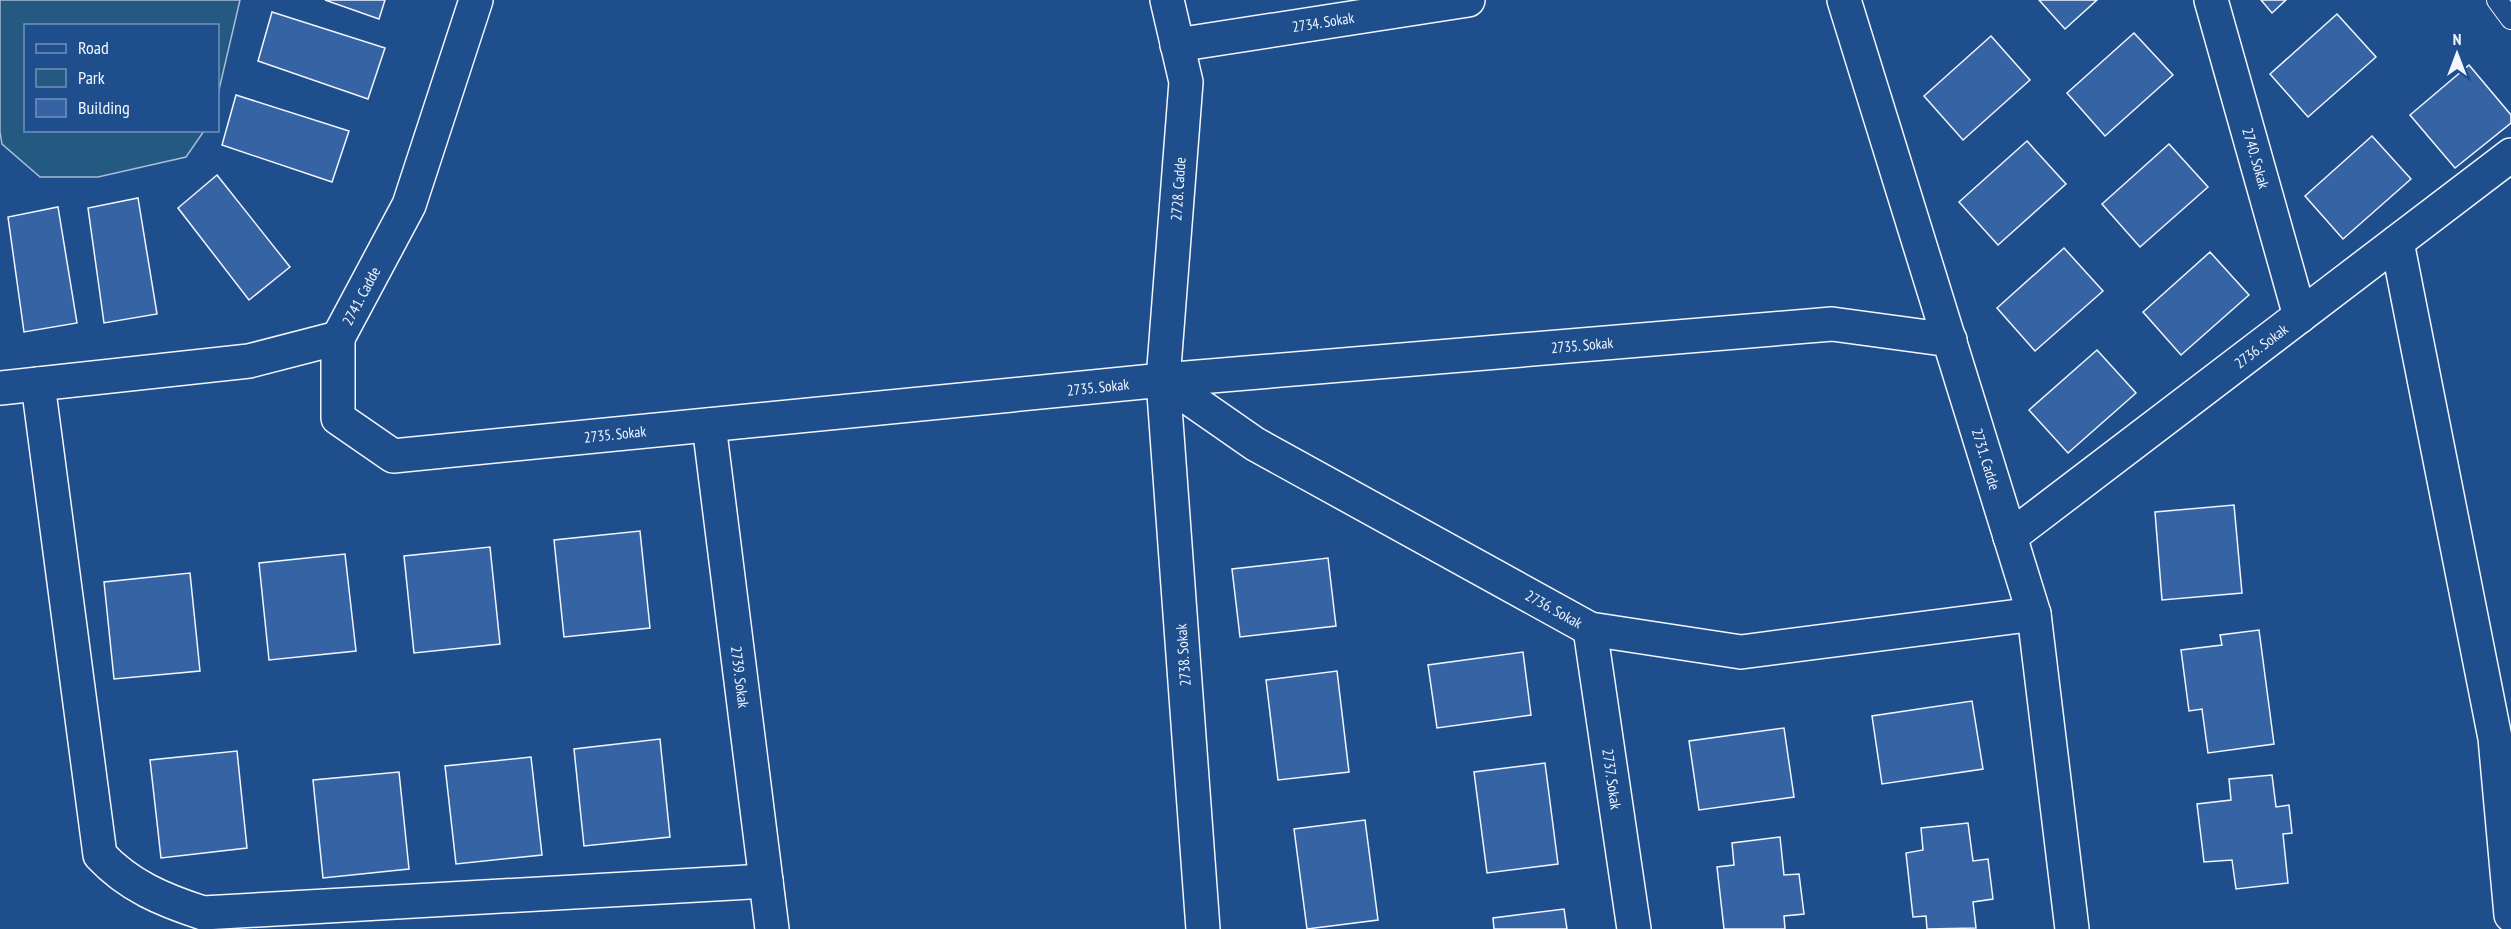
<svg xmlns="http://www.w3.org/2000/svg" width="2511" height="929" viewBox="0 0 2511 929" font-family="'PT Sans Narrow',sans-serif">
	<style>
		.green { fill: #245a82; stroke: #a8bbd7; stroke-width: 1.5 }
		.building { fill: #3563a3; stroke: #f2f6ff; stroke-width: 1.5 }
		.lines { fill: none; stroke-linecap: round; stroke-linejoin: round }
		.service-casing { stroke: #f2f6ff; stroke-width: 22 }
		.minor-casing { stroke: #f2f6ff; stroke-width: 36 }
		.service { stroke: #1f4e8c; stroke-width: 20 }
		.minor { stroke: #1f4e8c; stroke-width: 33 }
		.labels { text-anchor: middle; dominant-baseline: central; stroke-width: 4.5; stroke-linejoin: round; paint-order: stroke }
		.street-label { font-size: 15px; fill: #f2f6ff; stroke: #1f4e8c }
	</style>
	<rect width="100%" height="100%" fill="#1f4e8c"/>
	<polygon class="green" points="0,0 240,0 218,94 218,26 26,26 26,130 204,131 186,157 98,177 40,177 2,144 0,132"/>
	<g class="building">
		<polygon points="325,0 385,0 379,19"/>
		<polygon points="2039,0 2097,0 2065,29"/>
		<polygon points="2261,0 2286,0 2272,13"/>
		<polygon points="272,12 385,48 368,99 258,61"/>
		<polygon points="2337,14 2376,57 2308,117 2270,74"/>
		<polygon points="2134,33 2173,75 2105,136 2067,93"/>
		<polygon points="1991,36 2030,80 1963,140 1924,96"/>
		<polygon points="2469,65 2511,115 2511,123 2455,168 2410,115"/>
		<polygon points="236,95 349,131 332,182 222,145"/>
		<polygon points="2372,136 2411,179 2343,239 2305,196"/>
		<polygon points="2027,141 2066,184 1998,245 1959,202"/>
		<polygon points="2169,144 2208,187 2140,247 2102,204"/>
		<polygon points="217,175 290,267 249,300 178,208"/>
		<polygon points="138,198 157,314 104,323 88,208"/>
		<polygon points="58,207 77,323 24,332 8,217"/>
		<polygon points="2064,248 2103,291 2035,351 1997,308"/>
		<polygon points="2210,252 2249,295 2181,355 2143,312"/>
		<polygon points="2097,350 2136,393 2068,453 2029,410"/>
		<polygon points="2234,505 2242,593 2162,600 2155,512"/>
		<polygon points="640,531 650,628 564,637 554,540"/>
		<polygon points="490,547 500,644 414,653 404,556"/>
		<polygon points="345,554 356,651 269,660 259,563"/>
		<polygon points="1328,558 1336,626 1240,637 1232,569"/>
		<polygon points="190,573 200,671 114,679 104,582"/>
		<polygon points="2259,630 2274,744 2208,753 2202,709 2189,711 2181,650 2222,645 2220,635"/>
		<polygon points="1523,652 1531,715 1437,728 1428,665"/>
		<polygon points="1337,671 1349,772 1278,780 1266,680"/>
		<polygon points="1972,701 1983,769 1882,784 1872,716"/>
		<polygon points="1784,728 1794,797 1699,810 1689,741"/>
		<polygon points="660,739 670,837 584,846 574,749"/>
		<polygon points="237,751 247,848 161,858 150,760"/>
		<polygon points="531,757 542,855 456,864 445,766"/>
		<polygon points="1545,763 1558,864 1487,873 1474,772"/>
		<polygon points="399,772 409,869 323,878 313,780"/>
		<polygon points="2272,775 2276,807 2289,805 2292,833 2283,834 2288,883 2236,889 2232,860 2204,862 2197,804 2231,800 2229,779"/>
		<polygon points="1365,820 1378,920 1307,929 1294,829"/>
		<polygon points="1968,823 1973,861 1988,859 1993,899 1973,902 1976,928 1927,929 1926,916 1913,917 1906,853 1923,850 1921,828"/>
		<polygon points="1780,837 1784,875 1799,874 1804,914 1784,916 1785,929 1724,929 1717,867 1734,865 1732,843"/>
		<polygon points="1564,909 1567,929 1494,929 1493,918"/>
	</g>
	<g class="lines">
		<g class="service-casing">
			<polyline id="service" points="2497,0 2511,19"/>
		</g>
		<g class="minor-casing">
			<g id="minor">
				<polyline points="1167,0 1186,82 1163,380 1203,929"/>
				<polyline points="1844,0 2034,614 2072,929"/>
				<polyline points="2211,0 2300,316"/>
				<polyline points="1177,45 1468,0"/>
				<polyline points="2397,242 2495,738 2511,915"/>
				<polyline points="338,338 338,418 393,456 1163,380 1832,324 1950,340"/>
				<polyline points="1163,380 1255,444 1590,629 1741,652 2034,614"/>
				<path d="M38,384L100,855C129,886 163,900 203,913L766,881"/>
				<polyline points="0,388 249,361 338,338 409,205 476,0"/>
				<polyline points="709,425 772,929"/>
				<polyline points="2010,537 2511,155"/>
				<polyline points="1590,629 1634,929"/>
			</g>
		</g>
		<use href="#service" class="service"/>
		<use href="#minor" class="minor"/>
	</g>
	<g class="labels">
		<g class="street-label">
			<text transform="translate(1323 22) rotate(-9)">2734. Sokak</text>
			<text transform="translate(2256 158) rotate(74)">2740. Sokak</text>
			<text transform="translate(1178 189) rotate(-86)">2728. Cadde</text>
			<text transform="translate(361 296) rotate(-62)">2741. Cadde</text>
			<text transform="translate(1582 345) rotate(-5)">2735. Sokak</text>
			<text transform="translate(2261 346) rotate(-37)">2736. Sokak</text>
			<text transform="translate(1098 387) rotate(-6)">2735. Sokak</text>
			<text transform="translate(615 434) rotate(-6)">2735. Sokak</text>
			<text transform="translate(1986 459) rotate(73)">2731. Cadde</text>
			<text transform="translate(1554 609) rotate(29)">2736. Sokak</text>
			<text transform="translate(1183 655) rotate(-94)">2738. Sokak</text>
			<text transform="translate(740 677) rotate(83)">2739. Sokak</text>
			<text transform="translate(1612 779) rotate(82)">2737. Sokak</text>
		</g>
	</g>
	<rect x="24" y="24" width="195" height="108" fill="#1f4e8c" stroke="#7391ba" stroke-width="1.5"/>
	<rect x="36" y="44" width="30" height="9" fill="#1f4e8c" stroke="#7391ba" stroke-width="1.5"/>
	<text x="78" y="54" font-size="18" fill="#f2f6ff">Road</text>
	<rect x="36" y="69" width="30" height="18" fill="#245a82" stroke="#7391ba" stroke-width="1.5"/>
	<text x="78" y="84" font-size="18" fill="#f2f6ff">Park</text>
	<rect x="36" y="99" width="30" height="18" fill="#3563a3" stroke="#7391ba" stroke-width="1.5"/>
	<text x="78" y="114" font-size="18" fill="#f2f6ff">Building</text>
	<g transform="translate(2457 54)" stroke="#1f4e8c" stroke-width="4.5" paint-order="stroke">
	<path d="M0-4.5L10 22L0 15L-10 22Z" fill="#f2f6ff"/>
	<text y="-9" font-size="16" font-weight="bold" text-anchor="middle" fill="#f2f6ff">N</text>
	</g>
</svg>
